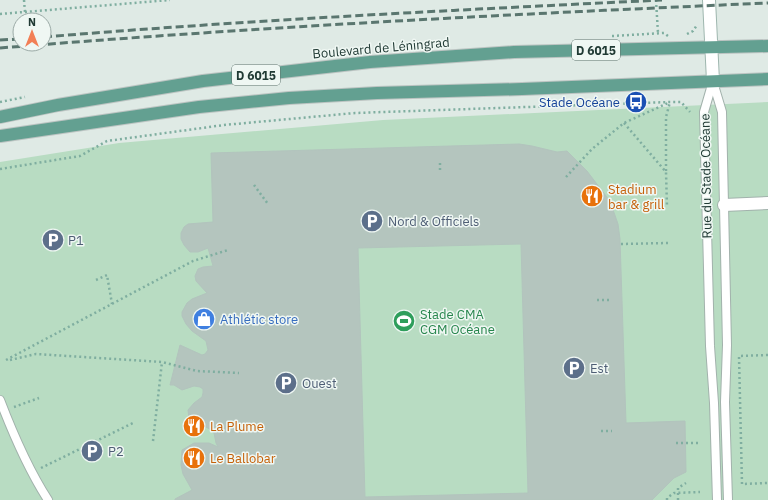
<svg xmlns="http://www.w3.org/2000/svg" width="768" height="500" viewBox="0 0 768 500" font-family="'IBM Plex Sans',sans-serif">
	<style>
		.green { fill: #b8dcc2 }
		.building { fill: #b4c5be; stroke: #b2c4bd; fill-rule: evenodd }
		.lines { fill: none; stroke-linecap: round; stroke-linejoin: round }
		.lane-casing { stroke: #a2b2ac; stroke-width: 10 }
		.street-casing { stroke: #a2b2ac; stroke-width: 14 }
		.secondary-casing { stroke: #9eb6ae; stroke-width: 14 }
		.primary-casing { stroke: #bcc4c2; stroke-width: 14 }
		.path { stroke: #7faea0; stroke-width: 2.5; stroke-dasharray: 2 3; stroke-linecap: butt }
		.lane { stroke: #fff; stroke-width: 8 }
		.street { stroke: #fff; stroke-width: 12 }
		.secondary { stroke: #fff; stroke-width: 12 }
		.primary { stroke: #63a091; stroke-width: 12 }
		.rail { stroke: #5a766f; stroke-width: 3; stroke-dasharray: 8 4; stroke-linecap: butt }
		.labels { text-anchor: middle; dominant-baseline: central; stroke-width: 3; stroke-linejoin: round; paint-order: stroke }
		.shield { fill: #eff7f3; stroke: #5e736d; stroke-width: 1 }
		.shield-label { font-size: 12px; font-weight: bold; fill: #203a34 }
		.street-label { font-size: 13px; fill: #203a34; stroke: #eff7f3 }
		.transit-label { font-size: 13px; fill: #164399; stroke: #eff7f3; text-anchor: end }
		.food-label { font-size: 13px; fill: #c56008; stroke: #eff7f3; text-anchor: start }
		.service-label { font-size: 13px; fill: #4e5e75; stroke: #eff7f3; text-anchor: start }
		.leisure-label { font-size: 13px; fill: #27864d; stroke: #eff7f3; text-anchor: start }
		.shop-label { font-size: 13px; fill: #366cbe; stroke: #eff7f3; text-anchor: start }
	</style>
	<rect width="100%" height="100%" fill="#dfeae5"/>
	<polygon class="green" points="768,102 768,500 0,500 0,162 119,143 383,120"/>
	<path class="building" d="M519,144L532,146L557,152L567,151L587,171L606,196L611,204L618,224L620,239L626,423L685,421L686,472L674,478L652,500H175V499L192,490L183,474L181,465L182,450L194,443H209L218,447L216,443L214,433L208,428L193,422L189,418L188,410L194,403L202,397L203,393V389L200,387L194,386L182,390L174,385H170L180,345L202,355L205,354L208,350L206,341L192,331L186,324L182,316V312L187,303L192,299L207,293L196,281L195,276L198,269L203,267L213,266L208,248L198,252H190L184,245L181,239V233L184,227L188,224L213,222L211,153ZM521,244L528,493L365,497L358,248Z"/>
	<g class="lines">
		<g class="lane-casing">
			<g id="lane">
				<polyline points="713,81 704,112 710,346 714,403 717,500"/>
				<polyline points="713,82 722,112 727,345 725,402 728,500"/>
				<path d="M0,400C13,434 28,469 48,500"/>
			</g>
		</g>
		<g class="street-casing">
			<polyline id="street" points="724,205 768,203"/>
		</g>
		<g class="secondary-casing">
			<polyline id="secondary" points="709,0 713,81"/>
		</g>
		<g class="primary-casing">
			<g id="primary">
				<polyline points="0,117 58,105 203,81 370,62 514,52 768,46"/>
				<polyline points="0,136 199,107 289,98 377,93 522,89 768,79"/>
			</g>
		</g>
		<g class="path">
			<polyline points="24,0 25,12"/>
			<polyline points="656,0 658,33"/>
			<polyline points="0,14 170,0"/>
			<polyline points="687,34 693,31 697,25"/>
			<polyline points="612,36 664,33 668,36"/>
			<polyline points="0,102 25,97"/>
			<polyline points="624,123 666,172 667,206"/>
			<polyline points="440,163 440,171"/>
			<polyline points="0,169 80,156 107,141 224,125 355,113 670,102 681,102 690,112"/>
			<polyline points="666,171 666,117 670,102"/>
			<polyline points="566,177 592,149 624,123 668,103"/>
			<polyline points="254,185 268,204"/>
			<polyline points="621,244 668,243"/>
			<polyline points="96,280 107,275 112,304"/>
			<polyline points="597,300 609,300"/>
			<polyline points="768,355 739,356 742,484 768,483"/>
			<polyline points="6,360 193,261 228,250"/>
			<polyline points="10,360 36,354 162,362 197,371 239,373"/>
			<polyline points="14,407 39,398"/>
			<polyline points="601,431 612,431"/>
			<polyline points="153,441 162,362"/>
			<polyline points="676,443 699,443"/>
			<polyline points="41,468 135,422"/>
			<polyline points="667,500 667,498 674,493 700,492"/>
			<polyline points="678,500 678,488 686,483"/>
		</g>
		<use href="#lane" class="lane"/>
		<use href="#street" class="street"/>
		<use href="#secondary" class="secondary"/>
		<use href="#primary" class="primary"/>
		<g class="rail">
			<path d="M44,37C250,20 456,10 662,0"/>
			<polyline points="0,40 20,39"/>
			<path d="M0,48C256,27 512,14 768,3"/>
		</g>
	</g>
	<defs>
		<g id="bus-disc" transform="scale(1.15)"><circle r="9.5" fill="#1a4fb4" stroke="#eff7f3"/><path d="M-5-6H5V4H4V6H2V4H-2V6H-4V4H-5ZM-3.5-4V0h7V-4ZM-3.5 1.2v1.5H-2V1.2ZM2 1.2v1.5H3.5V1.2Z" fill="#fff"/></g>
		<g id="restaurant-disc" transform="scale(1.15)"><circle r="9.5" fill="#e8710a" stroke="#eff7f3"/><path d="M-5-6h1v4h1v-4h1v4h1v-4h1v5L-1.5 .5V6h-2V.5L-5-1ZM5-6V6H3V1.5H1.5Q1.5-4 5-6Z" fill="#fff"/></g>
		<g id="parking-disc" transform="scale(1.15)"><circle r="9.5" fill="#5c6f8a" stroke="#eff7f3"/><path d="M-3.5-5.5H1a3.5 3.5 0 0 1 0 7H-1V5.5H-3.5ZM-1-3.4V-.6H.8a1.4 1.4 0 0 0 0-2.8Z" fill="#fff"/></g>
		<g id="shop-disc" transform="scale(1.15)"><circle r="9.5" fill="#3f7fe0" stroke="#eff7f3"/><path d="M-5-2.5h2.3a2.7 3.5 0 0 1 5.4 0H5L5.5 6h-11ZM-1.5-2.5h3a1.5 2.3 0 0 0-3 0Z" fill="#fff"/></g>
		<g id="stadium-disc" transform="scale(1.15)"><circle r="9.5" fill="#2e9e5b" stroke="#eff7f3"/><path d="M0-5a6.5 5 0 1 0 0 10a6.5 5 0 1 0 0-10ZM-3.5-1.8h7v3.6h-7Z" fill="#fff"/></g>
	</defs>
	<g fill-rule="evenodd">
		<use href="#bus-disc" x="636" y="102"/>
		<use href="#restaurant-disc" x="592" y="196"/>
		<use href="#parking-disc" x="372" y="221"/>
		<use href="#parking-disc" x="53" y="240"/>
		<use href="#shop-disc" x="204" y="319"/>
		<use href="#stadium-disc" x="404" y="321"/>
		<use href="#parking-disc" x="574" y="368"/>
		<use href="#parking-disc" x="286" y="383"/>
		<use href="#restaurant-disc" x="194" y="426"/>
		<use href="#parking-disc" x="92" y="451"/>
		<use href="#restaurant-disc" x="194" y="458"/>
	</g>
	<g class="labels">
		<g class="shield">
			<rect x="572" y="40" width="48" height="20" rx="3"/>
			<rect x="232" y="65" width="48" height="20" rx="3"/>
		</g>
		<g class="shield-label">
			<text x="596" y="50">D 6015</text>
			<text x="256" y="75">D 6015</text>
		</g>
		<g class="street-label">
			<text transform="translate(381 48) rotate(-5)">Boulevard de Léningrad</text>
			<text transform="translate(706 176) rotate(-91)">Rue du Stade Océane</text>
		</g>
		<g class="transit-label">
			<text x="620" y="102">Stade Océane</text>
		</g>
		<g class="food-label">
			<text x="608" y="189">Stadium<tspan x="608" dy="15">bar &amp; grill</tspan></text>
			<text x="210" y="426">La Plume</text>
			<text x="210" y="458">Le Ballobar</text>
		</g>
		<g class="service-label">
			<text x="388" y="221">Nord &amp; Officiels</text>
			<text x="68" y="240">P1</text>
			<text x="590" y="368">Est</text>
			<text x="302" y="383">Ouest</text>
			<text x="108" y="451">P2</text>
		</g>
		<g class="leisure-label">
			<text x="420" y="314">Stade CMA<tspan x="420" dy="15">CGM Océane</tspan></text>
		</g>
		<g class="shop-label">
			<text x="220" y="319">Athlétic store</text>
		</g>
	</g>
	<g transform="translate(32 32)"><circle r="19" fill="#eff7f3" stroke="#9caba7"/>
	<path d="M0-3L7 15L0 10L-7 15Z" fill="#f27f56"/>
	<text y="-6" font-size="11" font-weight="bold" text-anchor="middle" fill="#203a34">N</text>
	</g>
</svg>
